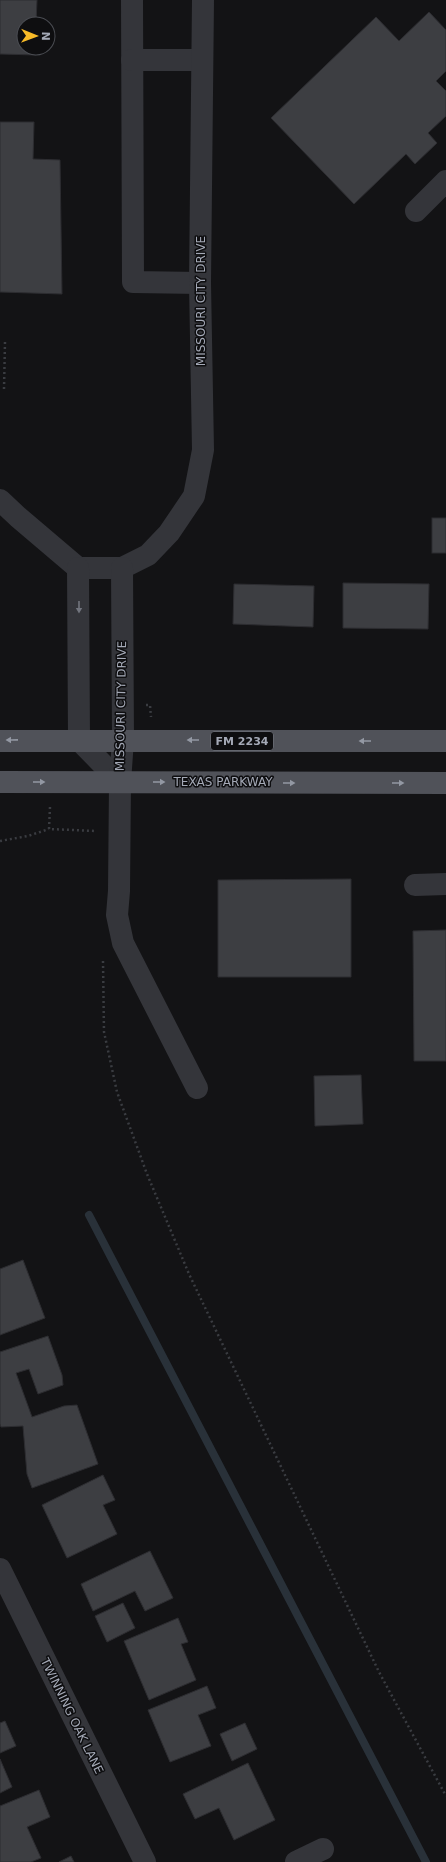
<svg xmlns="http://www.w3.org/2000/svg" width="446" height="1862" viewBox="0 0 446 1862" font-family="'DejaVu Sans',sans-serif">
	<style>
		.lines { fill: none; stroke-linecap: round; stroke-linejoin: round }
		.stream { stroke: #293139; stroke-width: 8 }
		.building { fill: #3d3e42; stroke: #2d2d31 }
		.path { stroke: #3a3c41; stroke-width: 2.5; stroke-dasharray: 2 3; stroke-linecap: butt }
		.minor { stroke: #34353a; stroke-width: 22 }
		.major { stroke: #505259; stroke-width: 22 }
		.oneway { fill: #72757e }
		.oneway2 { fill: #9398a3 }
		.labels { text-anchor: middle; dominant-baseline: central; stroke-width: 3; stroke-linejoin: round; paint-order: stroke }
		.shield { fill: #0e0e10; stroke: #777a84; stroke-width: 1 }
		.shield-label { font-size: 11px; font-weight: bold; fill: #a4a9b6 }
		.street-label { font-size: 12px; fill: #a4a9b6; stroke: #0e0e10 }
	</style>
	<rect width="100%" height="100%" fill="#131315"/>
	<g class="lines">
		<polyline class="stream" points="89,1215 426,1862"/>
	</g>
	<g class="building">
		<polygon points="0,0 37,0 36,24 24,24 24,48 36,48 36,55 0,54"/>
		<polygon points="429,12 446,30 446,71 436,81 446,91 446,116 428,133 437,143 415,164 406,154 354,204 271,118 376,17 399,41"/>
		<polygon points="0,122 34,122 33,159 60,160 62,294 0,292"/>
		<rect x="432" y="518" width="14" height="35"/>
		<polygon points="343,583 429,584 428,629 343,628"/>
		<polygon points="234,584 314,586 313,627 233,624"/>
		<polygon points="351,879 351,977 218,977 218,880"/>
		<polygon points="446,930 446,1061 414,1061 413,931"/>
		<polygon points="361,1075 363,1124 315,1126 314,1076"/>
		<polygon points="23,1260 45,1318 0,1335 0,1269"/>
		<polygon points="48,1336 62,1375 63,1385 38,1394 29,1369 16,1373 32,1417 64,1406 77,1405 98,1464 32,1488 27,1474 23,1426 1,1427 0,1424 0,1352"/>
		<polygon points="103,1475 115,1500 103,1505 117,1534 67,1558 42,1505"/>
		<polygon points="150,1551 173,1598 145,1611 135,1591 93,1611 81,1584"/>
		<polygon points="123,1603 135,1628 107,1642 95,1616"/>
		<polygon points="178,1618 188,1642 181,1644 196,1680 149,1700 124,1641"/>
		<polygon points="207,1686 216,1708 198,1715 211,1746 170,1762 148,1710"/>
		<polygon points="5,1721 16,1746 0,1753 0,1723"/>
		<polygon points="245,1723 257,1749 232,1761 220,1734"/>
		<polygon points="0,1759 12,1787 0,1793"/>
		<polygon points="248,1763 275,1820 234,1840 219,1808 195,1819 183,1794"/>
		<polygon points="39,1790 50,1817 27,1827 41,1858 31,1862 0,1862 0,1806"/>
		<polygon points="71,1856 74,1862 59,1862"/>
	</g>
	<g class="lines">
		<g class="path">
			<polyline points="4,389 5,342"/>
			<polyline points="146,705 150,705 151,717"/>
			<polyline points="50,807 49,829 95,831"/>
			<polyline points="0,841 28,836 49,829"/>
			<polyline points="103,961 104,1032 117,1092 147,1174 189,1274 379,1672 446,1796"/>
		</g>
		<g class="minor">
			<polyline points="132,0 133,282 200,283"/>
			<polyline points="132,60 202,60"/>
			<polyline points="416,211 446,181"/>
			<polyline points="0,500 18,517 78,568 122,568 148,555 169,533 194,496 203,450 200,283 203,0"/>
			<polyline points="78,568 79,740 120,782"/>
			<polyline points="122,568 123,740 120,782 119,891 117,915 123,943 197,1088"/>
			<polyline points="415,885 446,884"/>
			<polyline points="0,1569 145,1862"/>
			<polyline points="296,1862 323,1849"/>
		</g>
		<g class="major">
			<polyline points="0,741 446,741"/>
			<polyline points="0,782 446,783"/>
		</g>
	</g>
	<defs><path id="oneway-solid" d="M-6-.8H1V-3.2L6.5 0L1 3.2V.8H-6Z"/></defs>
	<use class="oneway" href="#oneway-solid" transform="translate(79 607) rotate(90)"/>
	<g class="oneway2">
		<use href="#oneway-solid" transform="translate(12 740) rotate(179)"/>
		<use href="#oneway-solid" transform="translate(193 740) rotate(-180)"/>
		<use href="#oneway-solid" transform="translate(365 741) rotate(-180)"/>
		<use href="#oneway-solid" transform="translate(39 782)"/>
		<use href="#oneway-solid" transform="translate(159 782)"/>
		<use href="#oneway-solid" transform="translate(289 783)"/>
		<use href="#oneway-solid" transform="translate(398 783)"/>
	</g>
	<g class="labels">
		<rect class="shield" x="211" y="732" width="62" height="18" rx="3"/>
		<g class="shield-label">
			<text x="242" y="741">FM 2234</text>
		</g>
		<g class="street-label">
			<text transform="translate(201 301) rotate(-90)">MISSOURI CITY DRIVE</text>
			<text transform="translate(121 706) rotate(-89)">MISSOURI CITY DRIVE</text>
			<text x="223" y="782">TEXAS PARKWAY</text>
			<text transform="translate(72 1716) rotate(64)">TWINNING OAK LANE</text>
		</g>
	</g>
	<g transform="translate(36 36) rotate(91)"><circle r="19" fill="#0e0e10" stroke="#4a4c52"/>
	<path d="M0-3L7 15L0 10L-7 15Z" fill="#f8ba28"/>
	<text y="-6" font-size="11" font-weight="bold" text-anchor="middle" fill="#a4a9b6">N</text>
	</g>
</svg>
